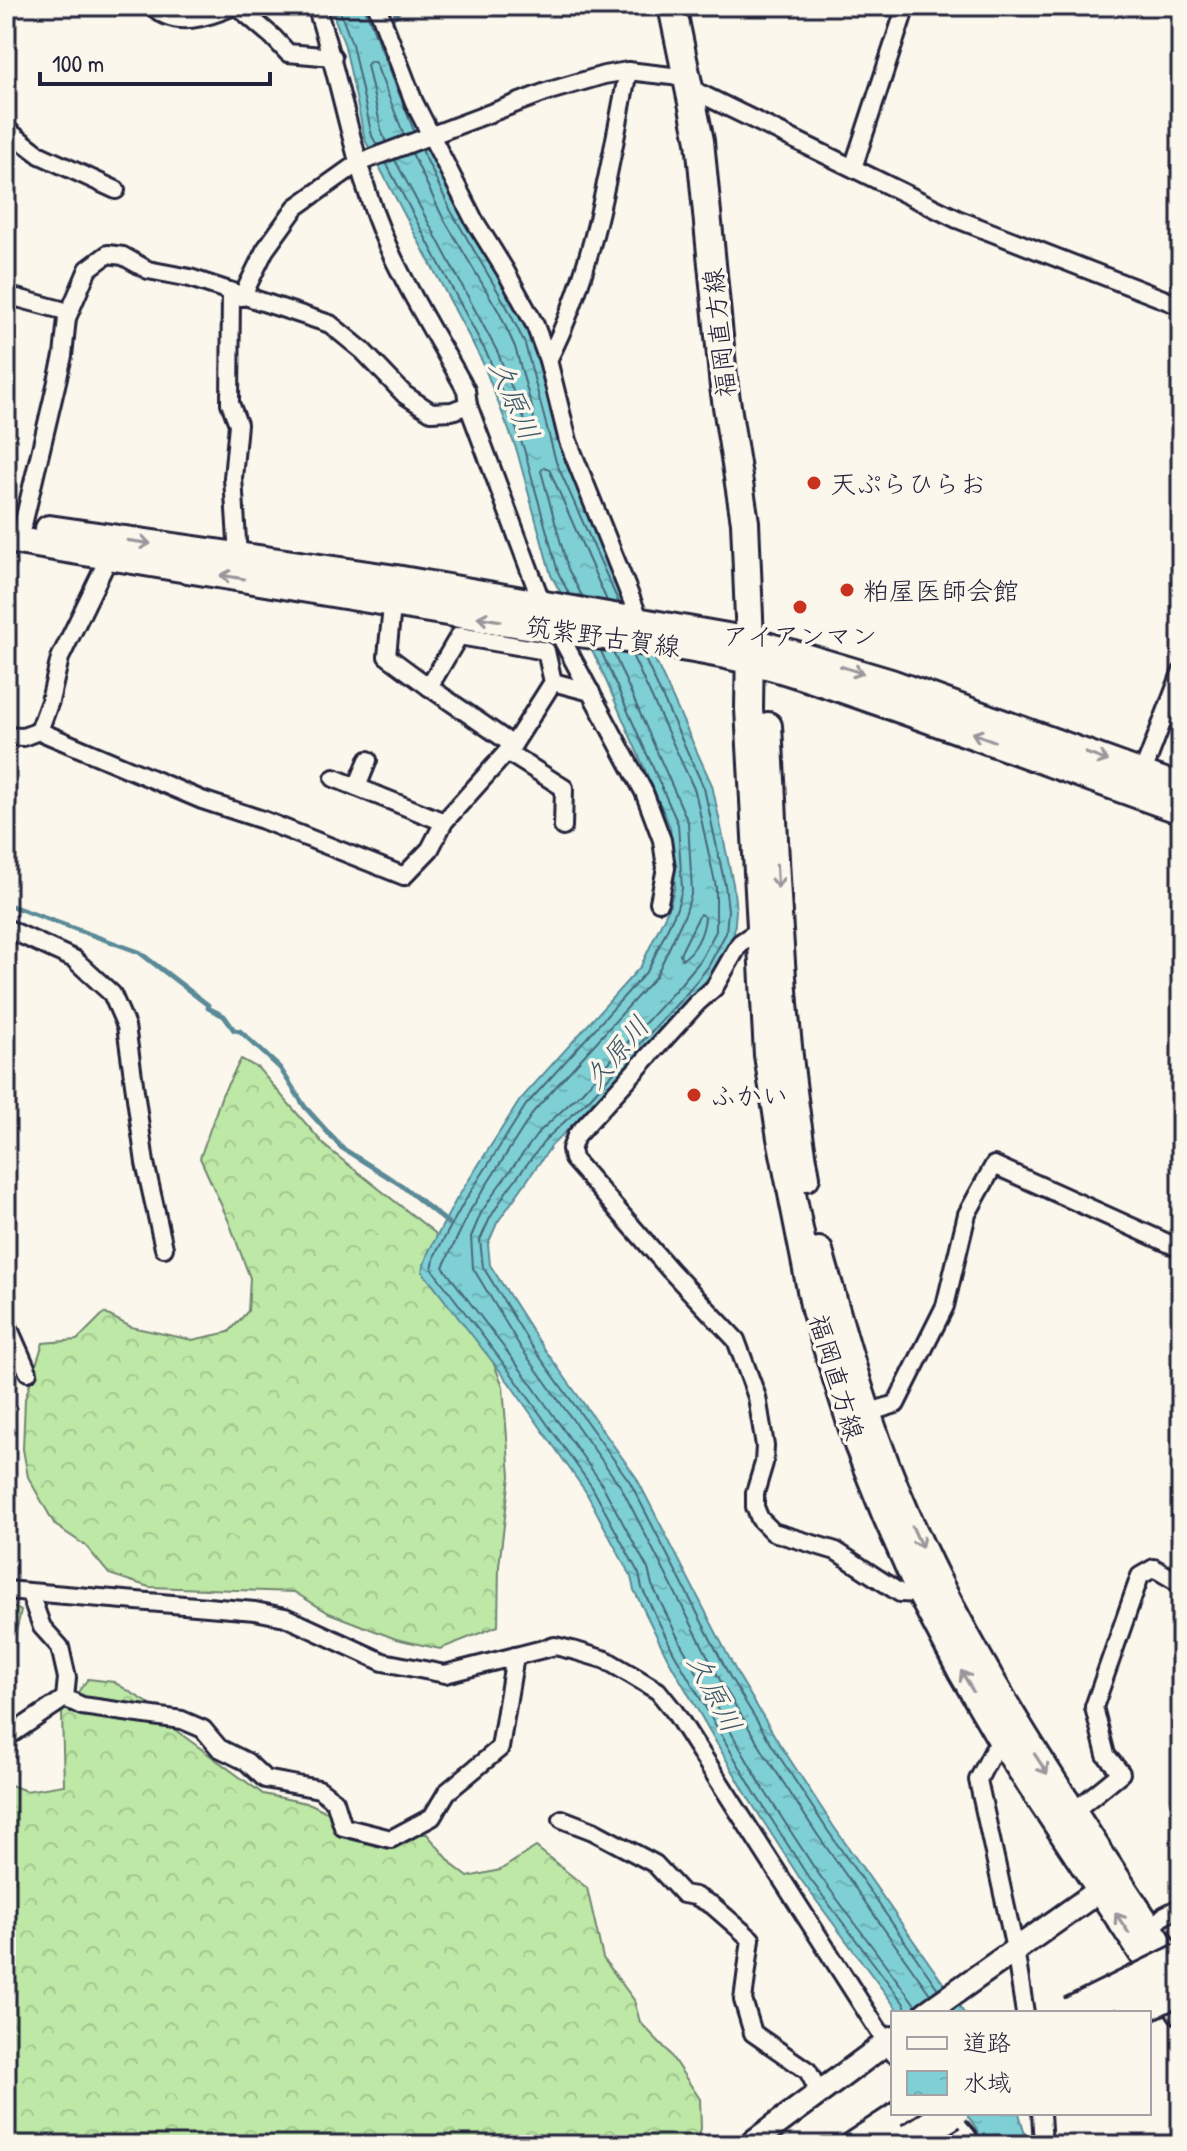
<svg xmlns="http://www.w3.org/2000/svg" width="1187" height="2151" viewBox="0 0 1187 2151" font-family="'Patrick Hand','Klee One',sans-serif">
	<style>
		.forest { fill: url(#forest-crowns); stroke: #708570; stroke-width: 2 }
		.water { fill: url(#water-ripples); stroke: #5a8a97; stroke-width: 2 }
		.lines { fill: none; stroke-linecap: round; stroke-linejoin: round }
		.shore { stroke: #476879; stroke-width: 2 }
		.stream { stroke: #5a8a97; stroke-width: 5 }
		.street-casing { stroke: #22223b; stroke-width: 22 }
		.secondary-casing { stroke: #22223b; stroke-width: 28 }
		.primary-casing { stroke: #22223b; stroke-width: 32 }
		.highway-casing { stroke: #22223b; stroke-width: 36 }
		.street { stroke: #fbf7ec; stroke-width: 16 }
		.secondary { stroke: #fbf7ec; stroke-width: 22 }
		.primary { stroke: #fbf7ec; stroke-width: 26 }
		.highway { stroke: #fbf7ec; stroke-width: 30 }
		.highway-bridge-casing { stroke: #22223b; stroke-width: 36; stroke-linecap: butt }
		.highway-bridge { stroke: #fbf7ec; stroke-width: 30 }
		.oneway { stroke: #99979c }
		.poi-dot { fill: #c8321e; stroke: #fbf7ec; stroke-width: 3 }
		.labels { text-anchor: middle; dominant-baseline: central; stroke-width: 7; stroke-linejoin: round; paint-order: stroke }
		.street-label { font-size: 26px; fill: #22223b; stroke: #fbf7ec }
		.poi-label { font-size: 26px; fill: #22223b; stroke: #fbf7ec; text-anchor: start }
		.water-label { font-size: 28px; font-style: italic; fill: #3e5669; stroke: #fbf7ec }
	</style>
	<defs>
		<pattern id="forest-crowns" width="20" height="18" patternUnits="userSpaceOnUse" patternTransform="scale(2)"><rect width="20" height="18" fill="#bde8a6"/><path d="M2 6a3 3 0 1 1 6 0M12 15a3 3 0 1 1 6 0" fill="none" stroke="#a2c790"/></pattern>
		<pattern id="water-ripples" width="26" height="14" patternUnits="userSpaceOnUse" patternTransform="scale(2)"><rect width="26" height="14" fill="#7fd0d5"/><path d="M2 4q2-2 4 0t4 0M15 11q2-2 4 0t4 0" fill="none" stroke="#6db2b8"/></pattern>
	</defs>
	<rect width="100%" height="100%" fill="#fbf7ec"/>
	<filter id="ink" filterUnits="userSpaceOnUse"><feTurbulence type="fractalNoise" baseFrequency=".0125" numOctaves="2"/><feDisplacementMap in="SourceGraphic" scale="16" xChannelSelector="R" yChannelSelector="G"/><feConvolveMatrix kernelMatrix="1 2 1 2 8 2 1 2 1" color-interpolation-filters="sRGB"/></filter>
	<g filter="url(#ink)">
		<g class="forest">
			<polygon points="241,1059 258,1068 326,1147 435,1233 450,1258 503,1386 510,1476 499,1566 498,1626 440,1649 396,1639 329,1613 294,1592 149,1587 109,1574 86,1546 55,1525 28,1477 23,1449 25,1399 43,1343 77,1340 104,1313 131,1327 192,1340 229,1332 248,1311 250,1278 229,1222 200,1158 222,1095"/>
			<polygon points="6,1603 21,1611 16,1632 6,1637"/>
			<polygon points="88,1679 114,1682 148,1703 174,1729 263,1794 311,1804 353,1825 385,1834 427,1834 454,1866 468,1877 500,1870 536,1847 587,1888 603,1958 634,2000 640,2022 667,2050 700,2099 701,2128 697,2145 6,2145 6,1783 26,1791 64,1785 62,1713"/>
		</g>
		<g class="water">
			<polygon points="330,6 371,6 431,150 458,207 515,304 533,342 564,459 712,785 733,884 736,910 734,935 714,972 594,1105 552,1145 497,1223 488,1244 490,1265 536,1337 636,1477 737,1673 779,1743 834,1827 964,2013 900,2013 801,1880 749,1799 667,1657 634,1590 631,1577 586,1492 510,1384 422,1271 428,1253 456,1200 520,1100 641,966 670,905 675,886 670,827 597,660 551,575 517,451 482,361 365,140 345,46"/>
			<polygon points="966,2113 1019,2113 1028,2145 982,2145 977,2130"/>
		</g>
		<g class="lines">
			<g class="shore">
				<polyline points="338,6 352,44 372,136 377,145"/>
				<polyline points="364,6 414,131"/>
				<polyline points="386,142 382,133 367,65 370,61 375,62 404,135"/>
				<polyline points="422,150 451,211 507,307 525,344 556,462 619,603"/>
				<polyline points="395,160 498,353 528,429 533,431 535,427 533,411 515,347 499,312 442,216 412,153"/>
				<polyline points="386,163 489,358 524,449 558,572 569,594"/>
				<polyline points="582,596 568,569 541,471 544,467 549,469 607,601"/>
				<polyline points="601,651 678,824 682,889 677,908 648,970 526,1105 463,1204 435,1255 432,1269 516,1380 592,1487 639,1574 642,1588 674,1653 756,1795 807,1875 905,2005 906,2013"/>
				<polyline points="613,652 688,822 692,891 686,912 656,976 534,1111 471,1209 443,1267 524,1374 600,1481 648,1569 652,1585 683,1648 764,1790 815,1869 916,2006"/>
				<polyline points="632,655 695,791 716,887 716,931 700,961 679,986 582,1092 539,1132 498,1187 481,1213 471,1237 473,1268 521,1348 621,1487 721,1682 764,1753 819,1837 930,1994"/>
				<polyline points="644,657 704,788 725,885 728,910 726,933 708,967 687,993 589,1099 546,1139 506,1192 490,1218 480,1240 483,1267 529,1342 630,1482 730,1677 773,1747 828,1831 938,1989"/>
				<path d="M700,914L705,917C704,932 695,953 682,959L680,954Z"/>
			</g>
			<g class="stream">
				<polyline points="388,23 403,6"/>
				<polyline points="6,904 139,952 208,1005 208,1008 224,1016 234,1030 240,1031 280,1068 305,1107 342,1148 401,1185 448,1223"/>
			</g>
			<g class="street-casing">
				<g id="street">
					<path d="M153,6C174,29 209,17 234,6"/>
					<polyline points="237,6 273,37 288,53 333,57"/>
					<path d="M316,6C343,87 354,173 390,251C412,299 441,344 466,390L468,405L543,606"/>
					<polyline points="377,6 414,102 474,220 505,270 535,325 548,360 568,441 641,623"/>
					<polyline points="691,89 957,219 1181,306"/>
					<polyline points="6,129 40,155 116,190"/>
					<polyline points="853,168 906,6"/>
					<polyline points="231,293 230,403 238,424 233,478 238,556"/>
					<polyline points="6,295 69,312"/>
					<polyline points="242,297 265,250 296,207 358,163 546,92 604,75 628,71 689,78"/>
					<path d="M548,360C594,271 609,169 628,71"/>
					<polyline points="23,525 63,356 67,318 88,269 108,254 123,256 148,270 190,278 330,324 363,351 405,395 431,412 452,411 468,405"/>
					<polyline points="557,630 644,792 662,840 666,868 659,902"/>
					<polyline points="553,682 591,692"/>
					<polyline points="429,687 513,745"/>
					<polyline points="39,731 50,701 60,658 109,557"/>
					<polyline points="6,736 23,737 39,731 202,800 263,820 404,876 430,849 444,822 513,745 553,682 546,651 459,636 429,687 387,656 393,597"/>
					<polyline points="507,752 564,788 563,827"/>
					<polyline points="334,778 444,822"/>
					<polyline points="1140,780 1181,673"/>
					<polyline points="357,787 368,760"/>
					<polyline points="6,928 74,959 112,994 126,1026 145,1163 164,1248"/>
					<polyline points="761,929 740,943 714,988 697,1003 576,1136 571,1149 573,1159 670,1270 736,1340 757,1397 765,1446 764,1463 755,1493 755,1507 760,1519 773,1532 836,1551 900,1593 921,1594"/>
					<polyline points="6,1322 28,1372"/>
					<polyline points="867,1413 896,1404 945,1306 967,1214 994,1165 1181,1249"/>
					<polyline points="6,1590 255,1611 285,1617 383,1662 445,1674 555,1646 576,1651 606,1660 635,1677 658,1691 674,1711 893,2053"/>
					<polyline points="65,1698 82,1706 182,1720 203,1729 219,1748 247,1762 265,1779 319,1789 335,1801 343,1827 391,1839 432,1817 447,1792 500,1748 515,1656"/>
					<polyline points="6,1738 65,1698 67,1678 60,1647 42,1627 30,1594"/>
					<polyline points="1004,1744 993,1751 978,1780 1015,1949 1025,2013"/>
					<polyline points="1068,1816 1121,1773 1106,1755 1094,1707 1140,1576 1154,1568 1181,1584"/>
					<polyline points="562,1819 593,1831 655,1864 683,1894 695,1896 712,1905 751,1939 743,2000 753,2033 808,2071 819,2092"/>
					<polyline points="1150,1929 1165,1915 1181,1907"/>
					<polyline points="947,2113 967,2136 972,2145"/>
					<polyline points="1041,2113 1043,2145"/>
				</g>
			</g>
			<g class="secondary-casing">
				<g id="secondary">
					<polyline points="926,2013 1114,1880"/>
					<polyline points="749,2145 893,2038"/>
				</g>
			</g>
			<g class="primary-casing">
				<g id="primary">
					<polyline points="672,6 700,141 724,387 745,522 750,641 749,709 768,1055 781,1138 815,1310 858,1445 886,1515 921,1594 962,1672 1004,1744 1181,2011"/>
					<polyline points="49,529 396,579 750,641 891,683 1181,788"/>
					<path d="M6,539L557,630C637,641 719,648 797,674C926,716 1053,765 1181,810"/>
					<path d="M768,726C777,876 779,1029 806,1177"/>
					<path d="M819,1251C842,1331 863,1411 895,1488C967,1664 1077,1818 1181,1976"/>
				</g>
			</g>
			<g class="highway-casing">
				<polyline id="highway" points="857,2145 906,2113"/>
			</g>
			<use href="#street" class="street"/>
			<use href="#secondary" class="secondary"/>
			<use href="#primary" class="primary"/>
			<use href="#highway" class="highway"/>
			<g class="highway-bridge-casing">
				<g id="highway-bridge">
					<polyline points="1071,2013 1181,1959"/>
					<polyline points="1130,2013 1181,1988"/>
					<polyline points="910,2139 952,2113"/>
				</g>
			</g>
			<use href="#highway-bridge" class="highway-bridge"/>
		</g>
		<defs><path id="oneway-shaft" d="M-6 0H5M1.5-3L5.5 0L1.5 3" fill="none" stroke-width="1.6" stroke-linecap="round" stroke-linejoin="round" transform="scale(2)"/></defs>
		<g class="oneway">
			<use href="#oneway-shaft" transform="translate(139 542) rotate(8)"/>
			<use href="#oneway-shaft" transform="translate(232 577) rotate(-171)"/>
			<use href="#oneway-shaft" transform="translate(489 619) rotate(-171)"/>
			<use href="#oneway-shaft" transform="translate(852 670) rotate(18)"/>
			<use href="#oneway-shaft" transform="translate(983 737) rotate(-160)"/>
			<use href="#oneway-shaft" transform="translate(1097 757) rotate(20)"/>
			<use href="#oneway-shaft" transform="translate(777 876) rotate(87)"/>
			<use href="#oneway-shaft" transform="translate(917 1537) rotate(66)"/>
			<use href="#oneway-shaft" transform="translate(967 1681) rotate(-120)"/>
			<use href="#oneway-shaft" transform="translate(1041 1764) rotate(57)"/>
			<use href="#oneway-shaft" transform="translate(1122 1923) rotate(-124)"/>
		</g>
	</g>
	<g class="poi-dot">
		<circle cx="814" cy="483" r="8"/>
		<circle cx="847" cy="590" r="8"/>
		<circle cx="800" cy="607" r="8"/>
		<circle cx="694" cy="1095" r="8"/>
	</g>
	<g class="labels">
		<g class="street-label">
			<text transform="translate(719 333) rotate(-96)">福岡直方線</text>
			<text transform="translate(603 636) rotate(8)">筑紫野古賀線</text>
			<text transform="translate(837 1377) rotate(73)">福岡直方線</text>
		</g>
		<g class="poi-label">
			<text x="830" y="483">天ぷらひらお</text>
			<text x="863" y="590">粕屋医師会館</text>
			<text x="800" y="635" text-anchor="middle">アイアンマン</text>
			<text x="710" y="1095">ふかい</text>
		</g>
		<g class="water-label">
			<text transform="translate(515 400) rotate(67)">久原川</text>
			<text transform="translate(616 1052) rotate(-50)">久原川</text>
			<text transform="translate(715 1693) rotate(63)">久原川</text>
		</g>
	</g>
	<rect width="1187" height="2151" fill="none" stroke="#fbf7ec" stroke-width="32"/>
	<rect x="16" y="16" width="1155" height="2119" fill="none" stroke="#22223b" stroke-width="3" filter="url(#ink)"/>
	<rect x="891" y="2011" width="260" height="104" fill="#fbf7ec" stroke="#a4a2a5" stroke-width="2"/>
	<rect x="907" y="2037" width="40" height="12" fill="#fbf7ec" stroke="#a4a2a5" stroke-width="2"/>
	<text x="963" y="2051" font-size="24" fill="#22223b">道路</text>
	<rect x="907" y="2071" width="40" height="24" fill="url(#water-ripples)" stroke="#a4a2a5" stroke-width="2"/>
	<text x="963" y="2091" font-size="24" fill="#22223b">水域</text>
	<path d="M40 72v12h230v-12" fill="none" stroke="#22223b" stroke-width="4"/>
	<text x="52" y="72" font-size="24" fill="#22223b" stroke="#fbf7ec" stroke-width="6" paint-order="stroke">100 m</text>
</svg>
